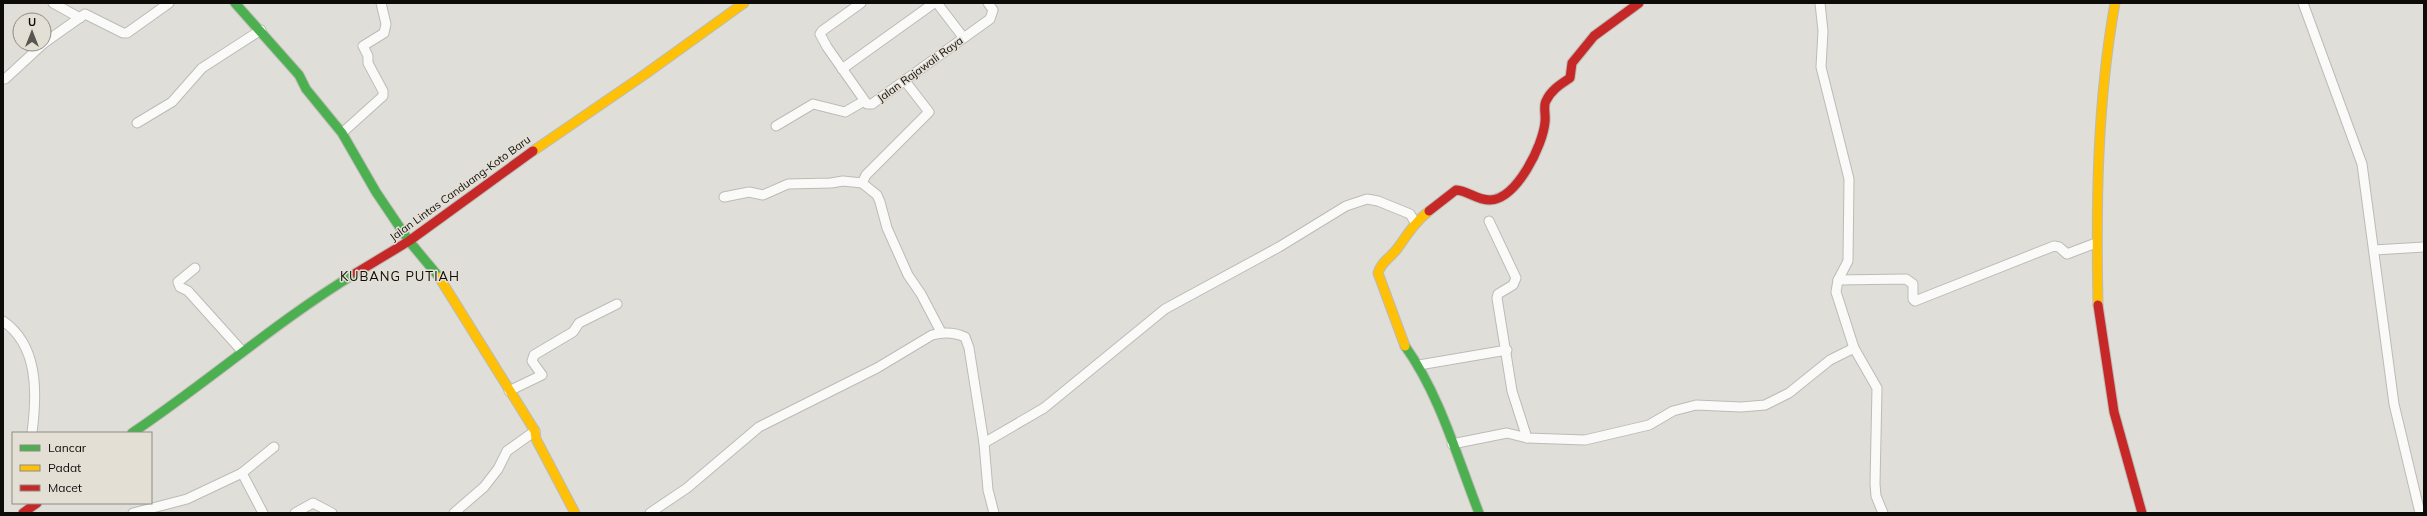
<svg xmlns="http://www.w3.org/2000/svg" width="2427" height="516" viewBox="0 0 2427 516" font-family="Mulish,sans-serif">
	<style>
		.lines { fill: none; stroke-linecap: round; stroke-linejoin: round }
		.street-casing { stroke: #bcbbb6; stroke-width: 11 }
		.fast-casing { stroke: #bcbbb6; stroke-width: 11 }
		.slow-casing { stroke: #bcbbb6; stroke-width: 11 }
		.jam-casing { stroke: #bcbbb6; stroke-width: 11 }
		.street { stroke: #fafaf9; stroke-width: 9 }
		.fast { stroke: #4caf50; stroke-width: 9 }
		.slow { stroke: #ffc107; stroke-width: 9 }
		.jam { stroke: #c62828; stroke-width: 9 }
		.labels { text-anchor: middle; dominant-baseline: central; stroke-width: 3; stroke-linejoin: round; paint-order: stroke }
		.street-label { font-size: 11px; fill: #0e0c09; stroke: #e4dfd5 }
		.quarter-label { font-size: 13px; letter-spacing: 1px; fill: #0e0c09; stroke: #e4dfd5 }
	</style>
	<rect width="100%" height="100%" fill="#e0ded8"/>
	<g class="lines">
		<g class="street-casing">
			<g id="street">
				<polyline points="53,3 80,18"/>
				<polyline points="861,3 822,31 820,34 827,47 867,104 872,104 990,19 993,10 988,3"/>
				<polyline points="937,3 963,37"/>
				<polyline points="1820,3 1823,31 1821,67 1849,179 1848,261 1838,280 1836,292 1854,348 1877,388 1875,484 1876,496 1883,513"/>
				<polyline points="2303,3 2362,164 2394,404 2420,513"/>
				<polyline points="44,43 85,14 123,33 127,33 169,3"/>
				<polyline points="842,69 934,3"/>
				<polyline points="5,79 43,44"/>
				<polyline points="905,81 929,112 866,175 862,183 877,195 880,202 887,228 908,275 921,294 941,332"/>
				<polyline points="137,123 172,102 202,68 261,30"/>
				<polyline points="776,126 813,104 845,112 864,101"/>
				<polyline points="342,133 383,96 383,91 368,63 368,56 363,46 384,33 386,24 381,3"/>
				<polyline points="724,197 749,192 763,195 788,184 831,183 843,181 862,183"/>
				<polyline points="1489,221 1516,278 1513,285 1498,294 1497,298 1512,391 1527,438"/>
				<polyline points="2374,250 2424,247"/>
				<polyline points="195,268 178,282 180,287 188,291 242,351"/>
				<polyline points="1838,280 1906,279 1913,284 1913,299 1915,301 2054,246 2059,247 2067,254 2096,243"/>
				<path d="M3,321C39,346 37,394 32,433"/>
				<polyline points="1419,365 1507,350"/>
				<polyline points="509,391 542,375 532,361 534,355 573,332 579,323 617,304"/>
				<polyline points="984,443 1044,408 1165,309 1279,247 1346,206 1367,199 1378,201 1410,214 1415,222"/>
				<polyline points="1452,444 1507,433 1527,438 1585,440 1649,425 1673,411 1696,405 1741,407 1765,405 1789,393 1830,360 1854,348"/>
				<polyline points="242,473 263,513"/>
				<polyline points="133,513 187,499 242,473 274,447"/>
				<polyline points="295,513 313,503 332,513"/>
				<polyline points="454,513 484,487 498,469 507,451 535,431"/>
				<path d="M650,513L687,488L759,427L877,368L932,335C943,332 954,332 965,337L969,348L984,443L988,490L994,513"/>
			</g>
		</g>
		<g class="fast-casing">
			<g id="fast">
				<polyline points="235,3 299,75 306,89 342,133 376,192 409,241 439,277"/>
				<path d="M1405,346C1440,395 1457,457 1479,513"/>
				<path d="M132,433C208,382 277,321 356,273"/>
			</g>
		</g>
		<g class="slow-casing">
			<g id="slow">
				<polyline points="533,151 644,75 744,3"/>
				<polyline points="439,277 535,431 536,439 575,513"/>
				<path d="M2098,305C2096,204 2097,103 2115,3"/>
				<path d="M1405,346L1378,273C1381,262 1390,258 1397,249C1407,235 1415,222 1429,211"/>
			</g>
		</g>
		<g class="jam-casing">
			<g id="jam">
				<path d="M1429,211L1456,190C1469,191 1476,200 1490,200C1517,199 1543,145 1545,122C1546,115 1543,106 1546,101C1551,90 1561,84 1570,78L1572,63L1594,36L1639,3"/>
				<polyline points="356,273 409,241 533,151"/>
				<polyline points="2098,305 2114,412 2142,513"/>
				<polyline points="23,513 37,503"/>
			</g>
		</g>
		<use href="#street" class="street"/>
		<use href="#fast" class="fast"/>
		<use href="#slow" class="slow"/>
		<use href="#jam" class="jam"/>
	</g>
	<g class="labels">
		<g class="street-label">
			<text transform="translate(920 69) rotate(-36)">Jalan Rajawali Raya</text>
			<text transform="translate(460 188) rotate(-36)">Jalan Lintas Canduang-Koto Baru</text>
		</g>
		<g class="quarter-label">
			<text x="400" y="276">KUBANG PUTIAH</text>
		</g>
	</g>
	<rect width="2427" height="516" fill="none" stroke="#0e0c09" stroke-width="8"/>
	<rect x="12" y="432" width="140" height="72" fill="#e4dfd5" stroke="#8e8b83"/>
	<rect x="20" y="445" width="20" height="6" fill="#4caf50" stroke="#8e8b83"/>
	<text x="48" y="452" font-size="12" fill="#0e0c09">Lancar</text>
	<rect x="20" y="465" width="20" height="6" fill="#ffc107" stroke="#8e8b83"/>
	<text x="48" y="472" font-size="12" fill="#0e0c09">Padat</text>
	<rect x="20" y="485" width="20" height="6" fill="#c62828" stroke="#8e8b83"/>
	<text x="48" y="492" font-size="12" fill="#0e0c09">Macet</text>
	<g transform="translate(32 32)"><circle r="19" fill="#e4dfd5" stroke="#8e8b83"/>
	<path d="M0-3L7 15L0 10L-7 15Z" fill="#585651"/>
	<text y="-6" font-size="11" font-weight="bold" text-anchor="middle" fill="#0e0c09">U</text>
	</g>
</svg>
